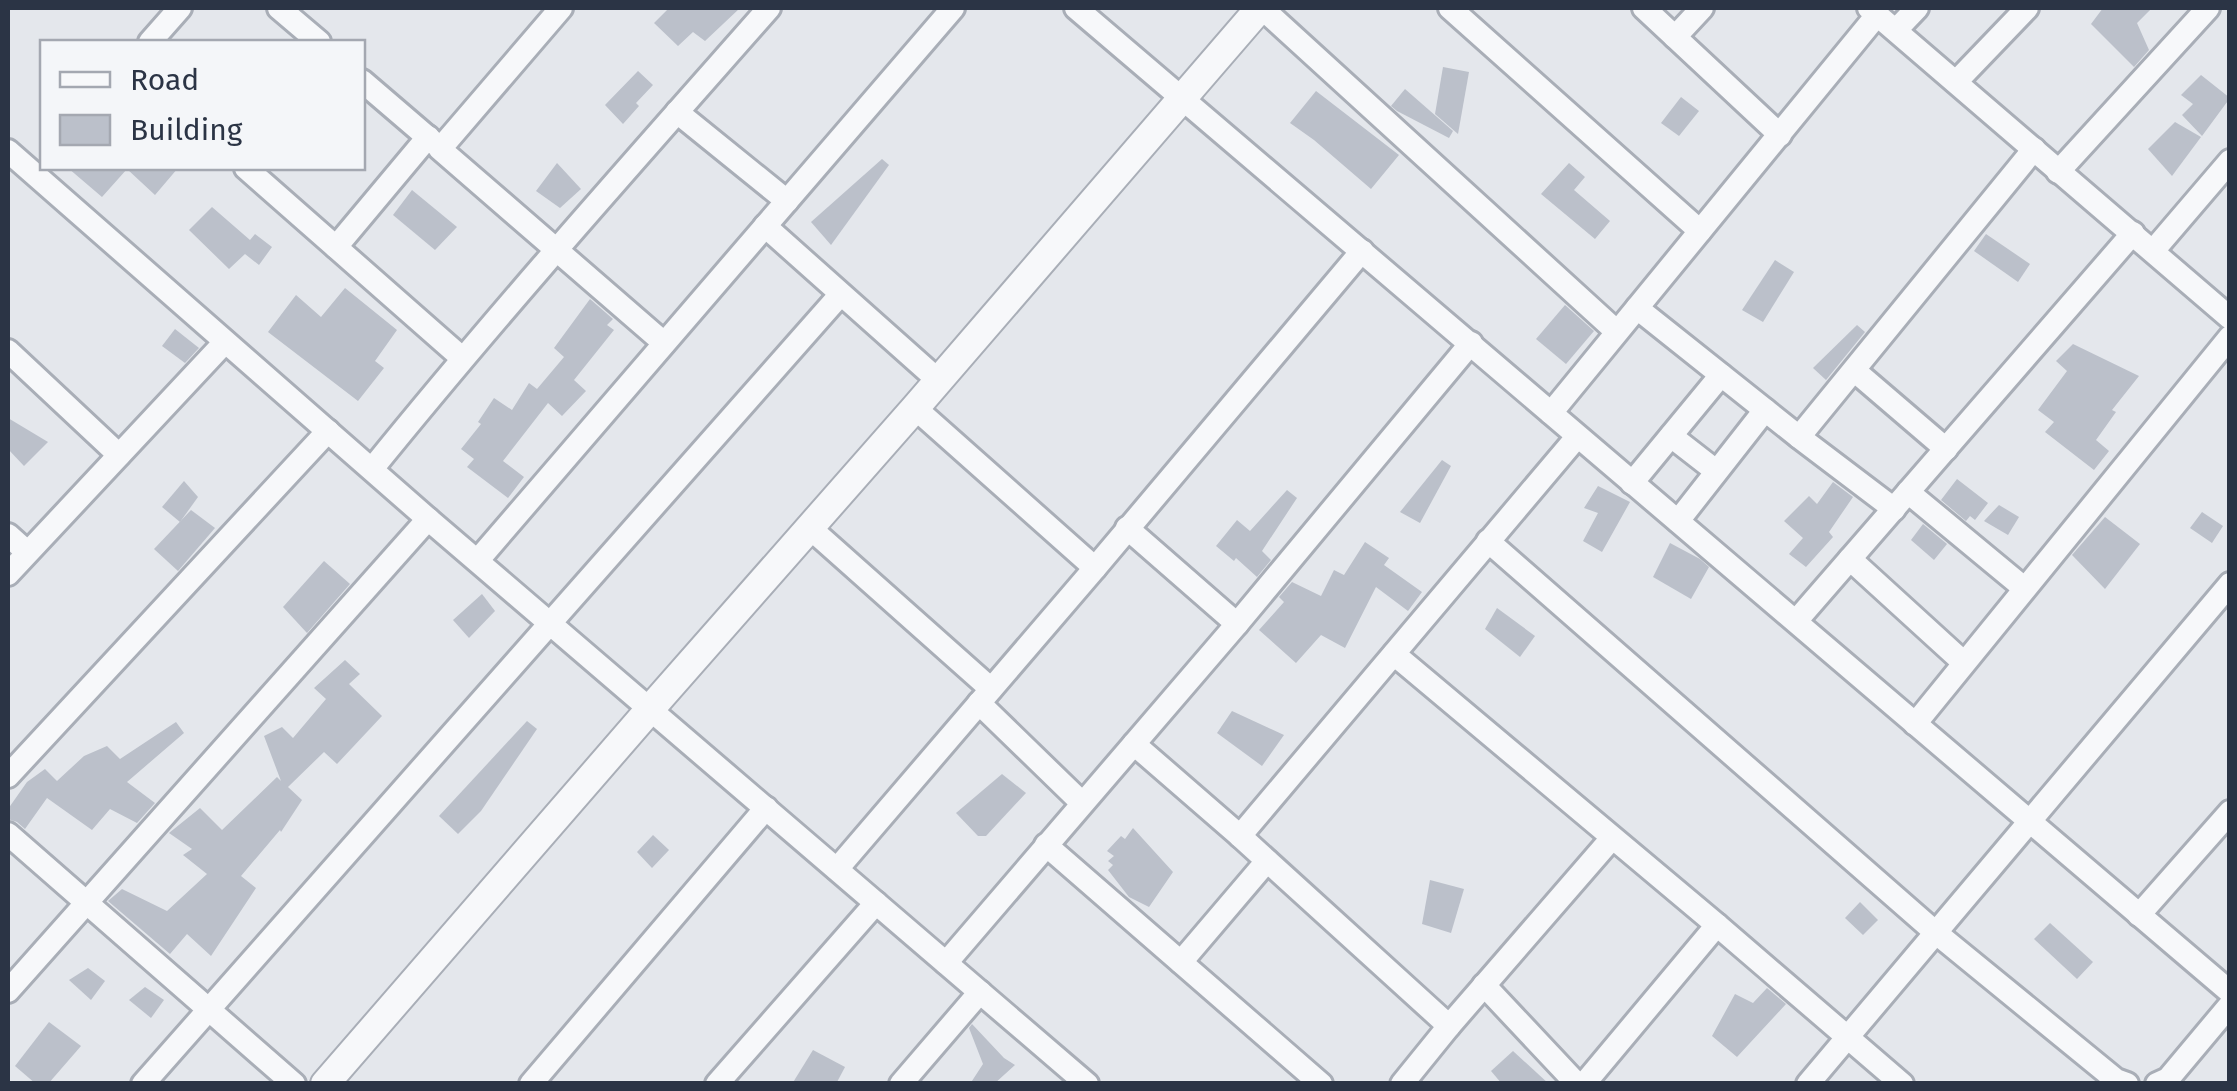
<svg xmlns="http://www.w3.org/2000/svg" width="2237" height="1091" viewBox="0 0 2237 1091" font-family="'Fira Sans',sans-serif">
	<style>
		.building { fill: #bbc0ca }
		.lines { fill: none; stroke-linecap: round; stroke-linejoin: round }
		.minor-casing { stroke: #a9aeb7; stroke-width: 28 }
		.tertiary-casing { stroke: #a9aeb7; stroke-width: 32 }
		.minor { stroke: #f7f8fa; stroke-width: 22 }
		.tertiary { stroke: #f7f8fa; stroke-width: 28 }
	</style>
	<rect width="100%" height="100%" fill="#e4e7ec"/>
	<g class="building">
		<polygon points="669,8 740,8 705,41 693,32 678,46 654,23"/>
		<polygon points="2103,8 2152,8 2137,23 2149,50 2134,67 2091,24"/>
		<polygon points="1443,67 1469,72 1458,134 1435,114"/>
		<polygon points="638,71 653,85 636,103 639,106 623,124 605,105"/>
		<polygon points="2201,75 2230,98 2202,136 2182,115 2193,104 2181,95"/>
		<polygon points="1405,89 1453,131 1449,138 1397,111 1391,106"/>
		<polygon points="1316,91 1399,155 1371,189 1314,140 1290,123"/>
		<polygon points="1681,97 1699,111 1679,136 1661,123"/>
		<polygon points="2175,122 2201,137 2172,176 2148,149"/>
		<polygon points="882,159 889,165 831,245 811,222"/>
		<polygon points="557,163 581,189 560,208 536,191"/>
		<polygon points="1569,163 1585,177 1574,190 1610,221 1595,239 1541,194"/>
		<polygon points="68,168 178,168 155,195 127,169 102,197"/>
		<polygon points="412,190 457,227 435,250 393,215"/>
		<polygon points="212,207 250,240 255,234 272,247 259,265 245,254 229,269 189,230"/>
		<polygon points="1986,234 2030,264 2018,282 1974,251"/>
		<polygon points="1775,260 1794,272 1763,322 1742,310"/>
		<polygon points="345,288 397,330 375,361 384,368 358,401 268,332 296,295 321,317"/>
		<polygon points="590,299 613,319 607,325 614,330 574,380 586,391 562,416 548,403 503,461 524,477 508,498 467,467 474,459 461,449 481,424 478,422 494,398 512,410 529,383 537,389 564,357 554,348"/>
		<polygon points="1565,305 1594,331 1566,364 1536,339"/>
		<polygon points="1857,325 1865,332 1826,380 1813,368"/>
		<polygon points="175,329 199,348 185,363 162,346"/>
		<polygon points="2073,344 2139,376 2112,410 2116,412 2096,440 2109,451 2094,470 2045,432 2054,422 2038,410 2067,371 2056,361"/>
		<polygon points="8,418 48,442 24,466 8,449"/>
		<polygon points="1442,460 1451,466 1420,523 1400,512"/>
		<polygon points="1957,479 1988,503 1975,520 1970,516 1966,521 1941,500"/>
		<polygon points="184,481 198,497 180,522 162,507"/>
		<polygon points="1833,482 1853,497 1829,532 1833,537 1806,567 1789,554 1803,538 1784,521 1809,496 1817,504"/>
		<polygon points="1598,486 1630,502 1602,552 1583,541 1598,513 1584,508"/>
		<polygon points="1287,490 1297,498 1262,551 1271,560 1257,577 1236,558 1234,561 1216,546 1237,520 1250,531"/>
		<polygon points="1999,505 2019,517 2008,535 1984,521"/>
		<polygon points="191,510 215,528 178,571 154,549"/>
		<polygon points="2202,512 2223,526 2212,543 2190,528"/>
		<polygon points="2105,517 2140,544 2105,589 2072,555"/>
		<polygon points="1923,524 1947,544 1934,560 1911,540"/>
		<polygon points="1365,542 1389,558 1384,565 1422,592 1408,611 1376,587 1345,648 1321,635 1296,663 1259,630 1284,602 1279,597 1292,582 1321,596 1334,570 1344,575"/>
		<polygon points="1670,543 1700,559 1709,567 1691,599 1653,577"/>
		<polygon points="324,561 350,584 307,633 283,607"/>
		<polygon points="482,594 495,611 469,638 453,620"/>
		<polygon points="1497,608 1535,636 1520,657 1485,629"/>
		<polygon points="345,660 360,674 349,684 382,716 337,764 324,752 288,787 302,800 281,832 280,830 241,876 256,888 211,956 187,934 170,954 108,901 122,889 167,911 207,874 183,855 192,849 169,833 200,808 222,830 277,777 281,781 264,736 282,727 293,738 326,699 314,688"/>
		<polygon points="1232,711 1284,735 1262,766 1217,733"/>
		<polygon points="527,721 537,729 481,811 458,834 439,816"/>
		<polygon points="176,722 184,733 127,782 155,803 137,823 110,809 92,830 47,798 25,829 17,822 8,819 8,809 27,782 45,769 57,781 84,756 107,746 120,759"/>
		<polygon points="1002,774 1026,793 986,836 978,836 956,813"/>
		<polygon points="1133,828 1173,872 1149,907 1129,897 1108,870 1113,865 1108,861 1114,856 1107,851 1121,836 1125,839"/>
		<polygon points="653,835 669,850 652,868 637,852"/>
		<polygon points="1430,880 1464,889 1451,933 1422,924"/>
		<polygon points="1860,902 1878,920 1863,935 1845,918"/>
		<polygon points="2050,923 2093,962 2077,979 2034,939"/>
		<polygon points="88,968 105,981 91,1000 69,980"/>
		<polygon points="145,987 164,1000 151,1018 129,1000"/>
		<polygon points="1767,988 1786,1004 1737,1057 1712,1036 1735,994 1753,1003"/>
		<polygon points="49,1022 81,1046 48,1084 36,1084 15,1066"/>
		<polygon points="972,1024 1004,1058 1015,1065 994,1084 970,1084 983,1064 969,1028"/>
		<polygon points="813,1050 845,1067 836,1084 792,1084"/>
		<polygon points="1513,1051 1549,1084 1502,1084 1491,1071"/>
	</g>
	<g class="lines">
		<g class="minor-casing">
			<g id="minor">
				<polyline points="279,8 319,42"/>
				<polyline points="561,8 440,149 664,343"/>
				<path d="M1076,8C1461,335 1845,664 2230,992"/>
				<polyline points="1262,8 1616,331"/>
				<polyline points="1450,8 1700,231"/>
				<polyline points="1644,8 1780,135"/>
				<polyline points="1869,8 2230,318"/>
				<polyline points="1896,30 1917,8"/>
				<polyline points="1675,37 1702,8"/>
				<polyline points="150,42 180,8"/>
				<polyline points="362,81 439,147"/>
				<polyline points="1956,82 2027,8"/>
				<polyline points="677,112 787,201"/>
				<polyline points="8,151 428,519 1087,1084"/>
				<polyline points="246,168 462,358"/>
				<polyline points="2058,172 2208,8"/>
				<polyline points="765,226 939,381"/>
				<polyline points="336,247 428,137"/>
				<polyline points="2153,251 2230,161"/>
				<polyline points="1637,308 1799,437 1894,509"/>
				<polyline points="8,351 119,455"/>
				<polyline points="1855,371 1946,449"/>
				<polyline points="915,408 1095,568"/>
				<polyline points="1551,413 1877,15"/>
				<polyline points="1671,436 1716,471"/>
				<polyline points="1799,437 2034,149"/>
				<path d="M372,469C500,311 635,160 769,8"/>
				<polyline points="1632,483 1721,375"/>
				<polyline points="1908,492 2024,588"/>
				<polyline points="1678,521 1765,410"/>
				<polyline points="810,528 991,689"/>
				<polyline points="1127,528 1237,624"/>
				<polyline points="8,535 27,552"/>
				<polyline points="1488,541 1935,932 2116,1080 2127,1084"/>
				<polyline points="1850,559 1963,662"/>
				<polyline points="478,560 953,8"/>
				<polyline points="8,574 225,342"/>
				<polyline points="1797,620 2133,233"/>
				<polyline points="1394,654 1717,925 1902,1084"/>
				<polyline points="979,703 1082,803"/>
				<polyline points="1915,724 2230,337"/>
				<polyline points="1134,744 1240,836 1449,1026"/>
				<polyline points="8,776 328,431"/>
				<polyline points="8,834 294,1084"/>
				<polyline points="1240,836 1577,437"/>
				<polyline points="1046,845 1321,1084"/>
				<polyline points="837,869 1095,568 1362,251"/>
				<polyline points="2139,915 2230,812"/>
				<polyline points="1181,962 1267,861"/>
				<polyline points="946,963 1237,624 1471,343"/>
				<polyline points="1484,985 1577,1084"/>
				<polyline points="8,991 428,519"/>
				<polyline points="143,1084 840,295"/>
				<polyline points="531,1084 766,808"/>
				<polyline points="717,1084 876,903"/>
				<polyline points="901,1084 980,992"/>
				<polyline points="1402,1084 1449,1026 1612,838"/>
				<polyline points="1584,1084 1717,925"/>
				<polyline points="1808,1084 2230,584"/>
				<polyline points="2157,1084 2168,1079 2230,1005"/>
			</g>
		</g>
		<g class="tertiary-casing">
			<polyline id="tertiary" points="325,1084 651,708 915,408 1260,8"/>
		</g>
		<use href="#minor" class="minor"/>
		<use href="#tertiary" class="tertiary"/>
	</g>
	<rect width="2237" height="1091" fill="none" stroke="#2b3445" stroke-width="20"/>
	<rect x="40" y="40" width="325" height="130" fill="#f4f6f9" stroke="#a4a8b1" stroke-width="2.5"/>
	<rect x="60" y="72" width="50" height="15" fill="#f7f8fa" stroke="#a4a8b1" stroke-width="2.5"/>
	<text x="130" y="90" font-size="30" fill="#2b3445">Road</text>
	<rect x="60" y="115" width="50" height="30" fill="#bbc0ca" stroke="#a4a8b1" stroke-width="2.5"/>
	<text x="130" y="140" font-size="30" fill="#2b3445">Building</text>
</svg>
